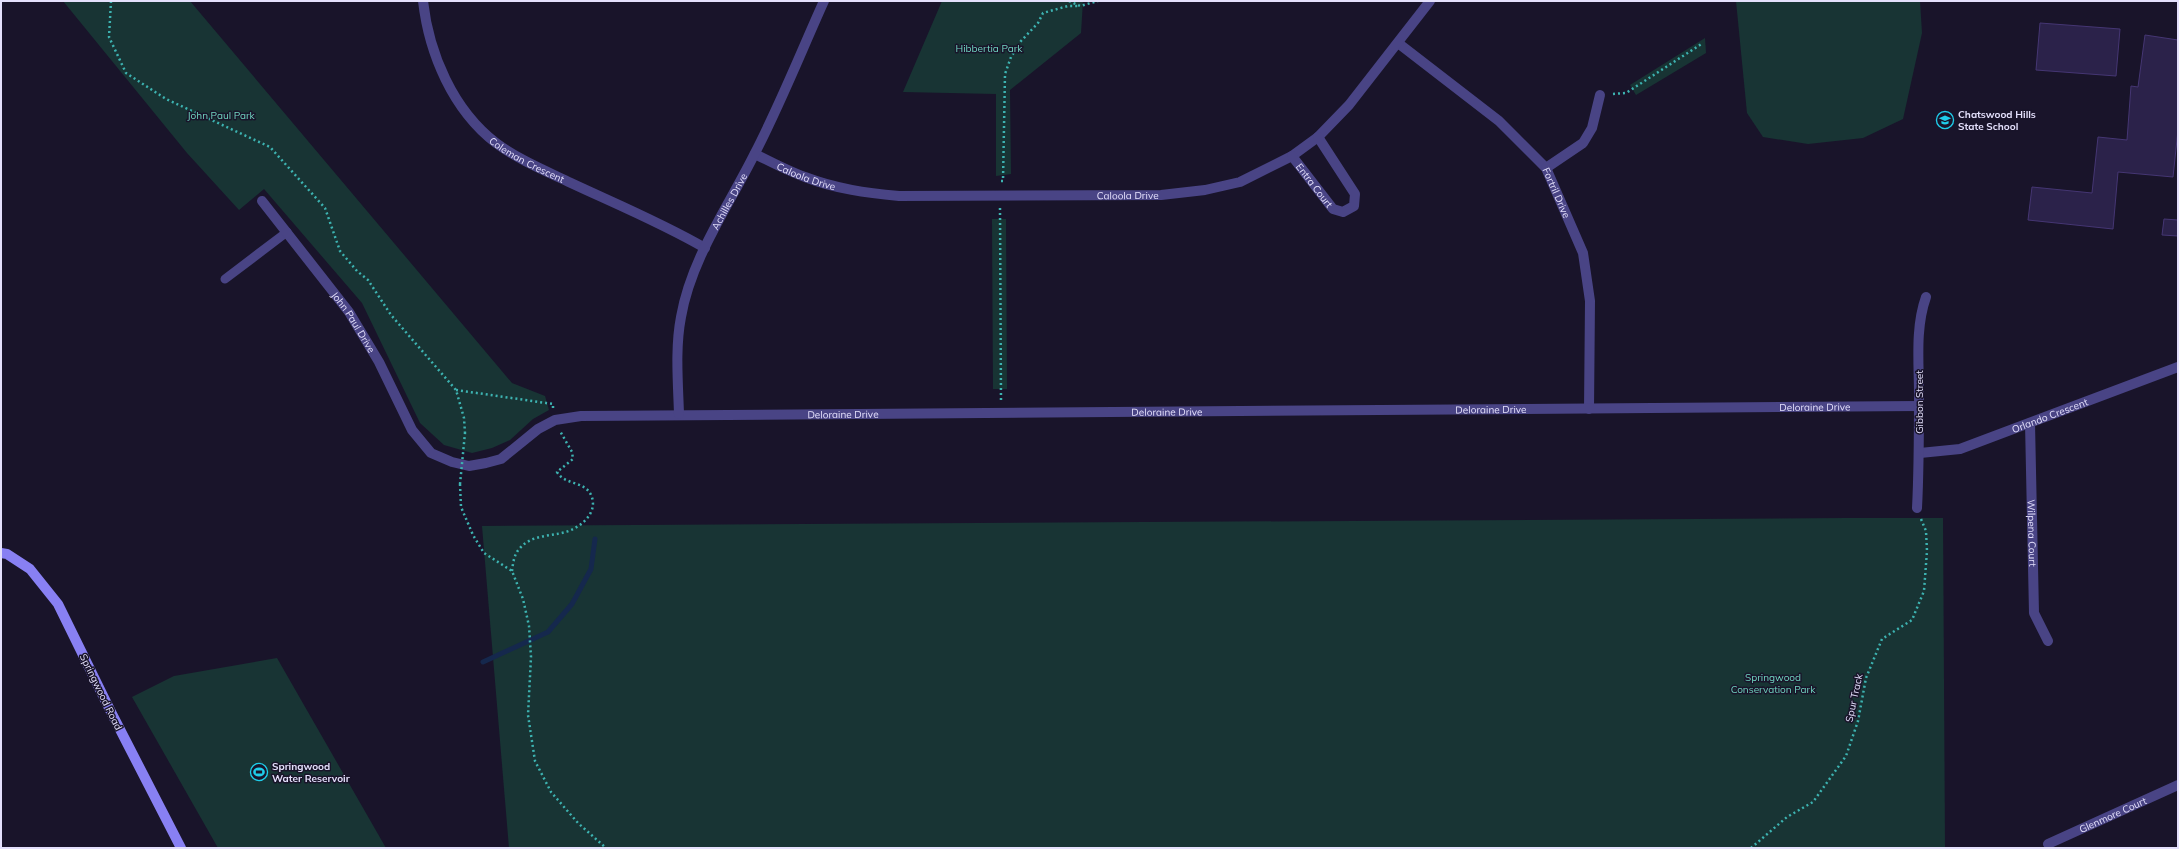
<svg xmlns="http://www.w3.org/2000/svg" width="2179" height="849" viewBox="0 0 2179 849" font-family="Mulish,sans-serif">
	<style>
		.green { fill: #183434 }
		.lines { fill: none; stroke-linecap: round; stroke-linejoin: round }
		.stream { stroke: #15284d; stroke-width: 5 }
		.building { fill: #2b224a; stroke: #453673 }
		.path { stroke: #3db3b1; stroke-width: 2.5; stroke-dasharray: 2 3; stroke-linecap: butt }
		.service { stroke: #494485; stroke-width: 9 }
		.minor { stroke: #494485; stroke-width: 10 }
		.tertiary { stroke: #494485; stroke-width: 10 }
		.secondary { stroke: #8880f3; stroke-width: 10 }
		.path-bridge { stroke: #3db3b1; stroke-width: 2.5; stroke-dasharray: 2 3; stroke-linecap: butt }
		.labels { text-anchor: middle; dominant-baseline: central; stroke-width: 3; stroke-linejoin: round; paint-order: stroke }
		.park-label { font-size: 10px; fill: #71d7c2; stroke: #19142a }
		.poi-label { font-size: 10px; font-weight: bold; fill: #e4e0fc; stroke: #19142a; text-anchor: start }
		.street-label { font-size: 10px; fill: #e4e0fc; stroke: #19142a }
	</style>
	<rect width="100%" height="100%" fill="#19142a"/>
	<g class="green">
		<polygon points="63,1 190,1 512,383 545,396 549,410 533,419 510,440 492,448 472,453 444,445 420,423 362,303 264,189 239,210 187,153"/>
		<polygon points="942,1 1083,1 1081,33 1010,90 1011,174 996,176 996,94 903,92"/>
		<polygon points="1736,1 1920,1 1922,33 1903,119 1863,138 1808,144 1763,137 1747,113"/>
		<polygon points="1705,38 1706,53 1636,95 1630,85"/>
		<polygon points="992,219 1006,219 1007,389 993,389"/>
		<polygon points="1847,518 1943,518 1945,848 509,848 482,526"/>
		<polygon points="277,658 386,848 218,848 132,697 174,676"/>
	</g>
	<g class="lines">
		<polyline class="stream" points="483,662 548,632 572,604 591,569 595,539"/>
	</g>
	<g class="building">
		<polygon points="2040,23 2120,29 2116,76 2036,70"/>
		<polygon points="2145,35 2178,40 2178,130 2173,177 2118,172 2113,229 2028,220 2032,187 2092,193 2098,137 2127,140 2131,86 2138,87"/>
		<polygon points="2164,219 2178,220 2178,236 2162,235"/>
	</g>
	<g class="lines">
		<g class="path">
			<polyline points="111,1 109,37 126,73 166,99 270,147 325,208 340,251 357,271 368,280 391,315 456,390 464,418 465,433"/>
			<polyline points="1069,1 1080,6 1098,1"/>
			<polyline points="1613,94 1626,93 1703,43"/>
			<polyline points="1001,181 1003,181 1005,74 1011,57 1021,41 1038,23 1043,13 1068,6 1080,6"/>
			<polyline points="1000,208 1001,401"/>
			<polyline points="456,390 553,404 553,408"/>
			<polyline points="460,484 461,507 473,535 484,553 512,571 523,599 529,626 531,657 528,715 535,761 551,792 578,823 606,848"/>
			<path d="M512,571C513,563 514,554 520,548C533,533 556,537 571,530C585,524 598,510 591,495C585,481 564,485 557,472L573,459L572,452L560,431"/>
			<polyline points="1751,848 1787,817 1813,802 1846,756 1858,721 1866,678 1882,639 1912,620 1924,591 1927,551 1926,531 1921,519"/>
		</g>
		<polyline class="service" points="225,279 287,232"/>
		<g class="minor">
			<path id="s1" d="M423,1C429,54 453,110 496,143C519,160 546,171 571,183C616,204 662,223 705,248"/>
			<path id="s2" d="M1398,43L1499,121L1546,168L1583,253L1590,301L1589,409"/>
			<path id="s3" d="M755,154C771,162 788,171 805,177C836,189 867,193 899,196L1161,195L1205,190L1240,182L1292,156L1318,137L1349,105L1430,1"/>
			<path id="s4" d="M1292,156L1333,209L1343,212L1354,206L1355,194L1318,137"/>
			<polyline points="1546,168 1583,143 1592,128 1600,95"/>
			<path id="s5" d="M262,201L349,312L379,362L412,430L431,453L452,462L469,466L486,463L501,459L538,429L555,420L581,416L1919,406"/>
			<path id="s6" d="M2030,423L2034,613L2048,641"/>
			<path id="s7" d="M1920,453L1960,449L2178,367"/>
			<path d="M1917,508C1919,470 1919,433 1919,395C1919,363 1915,328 1926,297"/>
			<path id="s8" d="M2048,844L2178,785"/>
		</g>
		<path class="tertiary" id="s9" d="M679,414C678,382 675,348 681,317C691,259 728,207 754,155C780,105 801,52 824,1"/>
		<polyline class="secondary" points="1,553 7,554 30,569 58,604 110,710 181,848"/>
		<polyline class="path-bridge" points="460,484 465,433"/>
	</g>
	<defs>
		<g id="school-ring" transform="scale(0.9)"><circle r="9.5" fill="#19142a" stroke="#1fcdea" stroke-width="1.5"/><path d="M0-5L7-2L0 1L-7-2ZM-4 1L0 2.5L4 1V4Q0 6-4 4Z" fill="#1fcdea"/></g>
		<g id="stadium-ring" transform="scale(0.9)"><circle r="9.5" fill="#19142a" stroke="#1fcdea" stroke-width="1.5"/><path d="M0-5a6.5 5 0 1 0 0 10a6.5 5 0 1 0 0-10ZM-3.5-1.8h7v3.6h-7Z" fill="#1fcdea"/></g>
	</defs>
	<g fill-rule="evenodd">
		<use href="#school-ring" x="1945" y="120"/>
		<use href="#stadium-ring" x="259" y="772"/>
	</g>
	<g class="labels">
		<g class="park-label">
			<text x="989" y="48">Hibbertia Park</text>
			<text x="221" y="115">John Paul Park</text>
			<text x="1773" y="677">Springwood<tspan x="1773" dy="12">Conservation Park</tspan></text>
		</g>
		<g class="poi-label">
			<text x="1958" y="114">Chatswood Hills<tspan x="1958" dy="12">State School</tspan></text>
			<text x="272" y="766">Springwood<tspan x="272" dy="12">Water Reservoir</tspan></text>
		</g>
		<g class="street-label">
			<text stroke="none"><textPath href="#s1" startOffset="199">Coleman Crescent</textPath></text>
			<text stroke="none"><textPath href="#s3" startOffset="56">Caloola Drive</textPath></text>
			<text stroke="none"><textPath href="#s4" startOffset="37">Entra Court</textPath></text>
			<text stroke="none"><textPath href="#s2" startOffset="221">Fortril Drive</textPath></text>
			<text stroke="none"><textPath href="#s3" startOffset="380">Caloola Drive</textPath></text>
			<text stroke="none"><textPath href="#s9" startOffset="223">Achilles Drive</textPath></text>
			<text stroke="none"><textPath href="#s5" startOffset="152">John Paul Drive</textPath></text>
			<text transform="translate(1919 402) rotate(-90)">Gibbon Street</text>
			<text stroke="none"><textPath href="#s5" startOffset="1705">Deloraine Drive</textPath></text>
			<text stroke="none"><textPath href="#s5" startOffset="1381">Deloraine Drive</textPath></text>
			<text stroke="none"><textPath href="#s5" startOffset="1057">Deloraine Drive</textPath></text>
			<text stroke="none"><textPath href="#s5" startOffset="733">Deloraine Drive</textPath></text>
			<text stroke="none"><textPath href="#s7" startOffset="136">Orlando Crescent</textPath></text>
			<text stroke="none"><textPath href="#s6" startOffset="110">Wilpena Court</textPath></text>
			<text transform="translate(101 692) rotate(64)">Springwood Road</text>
			<text transform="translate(1854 698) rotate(-78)">Spur Track</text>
			<text stroke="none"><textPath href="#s8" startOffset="71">Glenmore Court</textPath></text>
		</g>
	</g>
	<rect width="2179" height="849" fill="none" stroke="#e4e0fc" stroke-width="4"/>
</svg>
